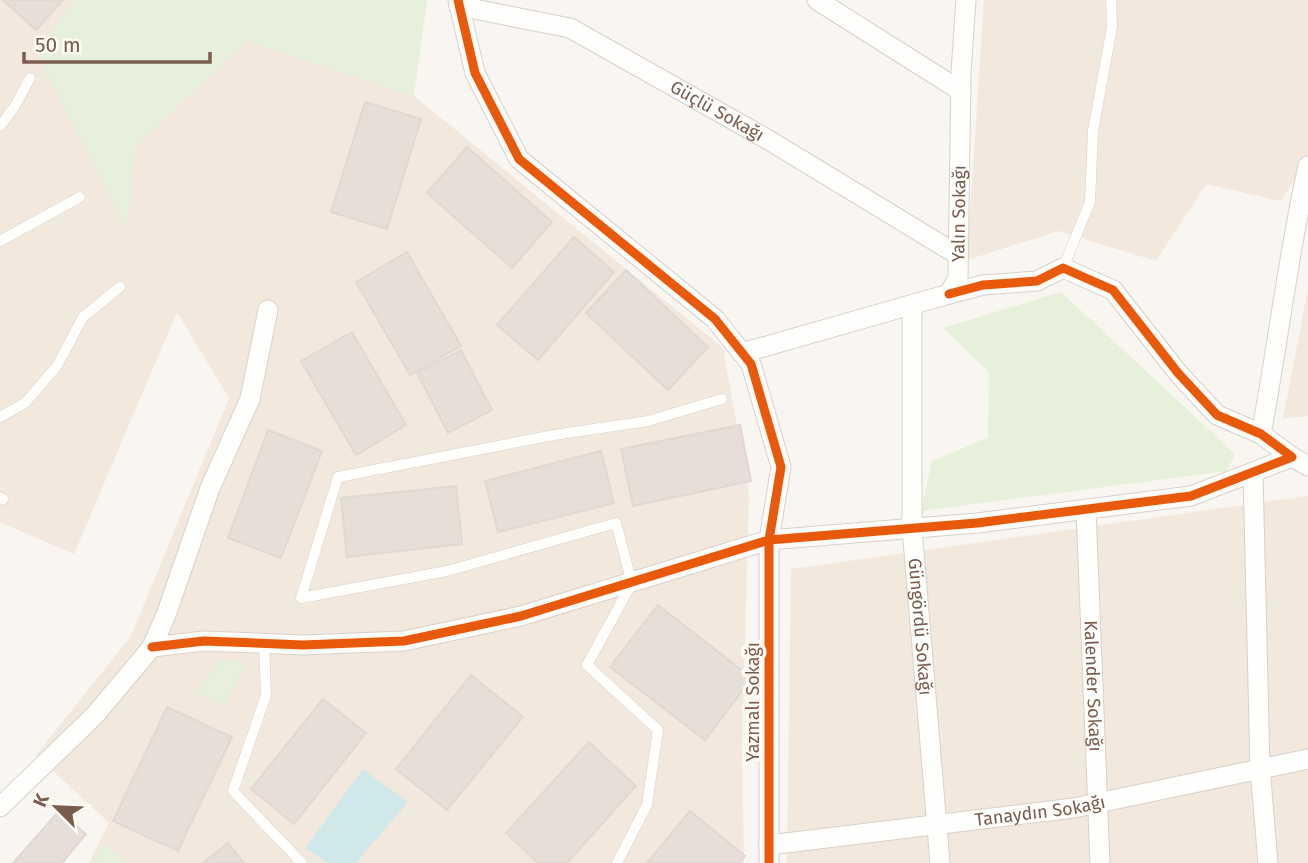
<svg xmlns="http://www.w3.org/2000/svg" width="1308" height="863" viewBox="0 0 1308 863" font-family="'Fira Sans',sans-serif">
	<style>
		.residential { fill: #f2e8de }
		.green { fill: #e7f0db }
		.water { fill: #d0e8ea }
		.building { fill: #e6ded7; stroke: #e2d8d2; stroke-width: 2 }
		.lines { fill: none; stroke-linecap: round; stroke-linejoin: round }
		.lane-casing { stroke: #d7d1cb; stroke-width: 11 }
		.street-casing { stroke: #d7d1cb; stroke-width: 21 }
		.lane { stroke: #fefefd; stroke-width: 10 }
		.street { stroke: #fefefd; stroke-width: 19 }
		.cycleway-casing { stroke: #fffaf3; stroke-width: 13 }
		.cycleway { stroke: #e8590c; stroke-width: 9 }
		.labels { text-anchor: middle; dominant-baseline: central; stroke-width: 7; stroke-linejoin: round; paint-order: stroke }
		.street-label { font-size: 18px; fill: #7a5c4d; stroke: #fffaf3 }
	</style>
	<rect width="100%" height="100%" fill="#f9f5f0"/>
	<g class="residential">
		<polygon points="0,0 75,0 37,53 127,227 135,147 247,41 414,96 723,348 749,494 742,746 744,863 89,863 109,823 36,755 131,636 229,398 177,312 74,554 0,522"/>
		<polygon points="984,0 1308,0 1308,159 1281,201 1206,184 1156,261 1058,231 967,260"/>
		<polygon points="1308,289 1308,416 1283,419"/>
		<polygon points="1308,496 1308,863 787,863 791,569"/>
	</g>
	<g class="green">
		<polygon points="75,0 427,0 414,96 247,41 135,147 127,229 37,53"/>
		<polygon points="1061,292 1235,454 1227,471 921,511 932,461 988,438 989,372 943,328"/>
		<polygon points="221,660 248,663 225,705 195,692"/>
		<polygon points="106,843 126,863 91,863"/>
	</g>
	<polygon class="water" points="363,769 408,802 356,863 328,863 305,848"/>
	<g class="building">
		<polygon points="3,0 63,0 36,30"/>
		<polygon points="365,102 421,119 387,229 331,212"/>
		<polygon points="467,147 552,222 512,268 427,193"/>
		<polygon points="574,237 614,272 538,360 497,325"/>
		<polygon points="407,252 461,346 410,375 356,282"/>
		<polygon points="626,270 708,347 668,390 586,313"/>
		<polygon points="352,332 406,425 356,455 301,361"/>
		<polygon points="461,350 492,410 448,433 417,373"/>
		<polygon points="740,425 751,481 633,506 621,449"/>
		<polygon points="268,430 322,451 281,558 228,538"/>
		<polygon points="601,451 614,503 498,532 485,481"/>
		<polygon points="456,486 462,544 347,557 341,498"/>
		<polygon points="658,605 752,678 705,740 610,667"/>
		<polygon points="471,675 523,717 447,810 396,769"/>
		<polygon points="323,699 366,733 294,824 251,789"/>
		<polygon points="167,707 232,737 178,851 113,821"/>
		<polygon points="589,742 636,786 567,863 538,863 506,833"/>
		<polygon points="59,811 86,834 62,863 13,863"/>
		<polygon points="690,811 745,856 739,863 647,863"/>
		<polygon points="228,843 244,863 203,863"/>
	</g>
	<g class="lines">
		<g class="lane-casing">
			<g id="lane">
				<polyline points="0,126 15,106 30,78"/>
				<polyline points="0,241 80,197"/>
				<polyline points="1063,268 1090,202 1093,131 1112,27 1111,0"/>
				<polyline points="0,417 25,403 57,366 83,317 120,287"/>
				<polyline points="0,497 3,499"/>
				<polyline points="264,643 266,695 233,791 302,863"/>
				<polyline points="617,863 647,805 658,730 587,665 632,583 616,523 447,571 301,598 338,477 554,435 648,421 722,399"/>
			</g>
		</g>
		<g class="street-casing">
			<g id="street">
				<polyline points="458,0 475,73 519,159 715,319 751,364 781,467 769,540 977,523 1191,496 1292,457 1261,434 1217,415 1178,373 1113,290 1063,268 1037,281 983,285 949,294"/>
				<polyline points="817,0 961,91"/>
				<path id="s1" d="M459,6L570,28L767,139L958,255"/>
				<path id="s2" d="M912,305V528L940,863"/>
				<path id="s3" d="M742,353L949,294L958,278L961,72L966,0"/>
				<path d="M1261,434C1278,345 1288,254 1308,166"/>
				<polyline points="1292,457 1308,466"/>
				<polyline points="1253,472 1260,768 1268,863"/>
				<path id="s4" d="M1086,509L1100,863"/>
				<polyline points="152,647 204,641 303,645 404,641 521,616 769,540 769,863"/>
				<polyline points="0,807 95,715 152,647 166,615 210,488 250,399 268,310"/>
				<path id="s5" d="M769,845L1074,808L1308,759"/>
			</g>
		</g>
		<use href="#lane" class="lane"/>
		<use href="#street" class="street"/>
		<g class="cycleway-casing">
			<g id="cycleway">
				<polyline points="458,0 475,73 519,159 715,319 751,364 781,467 769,540 977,523 1191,496 1292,457 1261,434 1217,415 1178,373 1113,290 1063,268 1037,281 983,285 949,294"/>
				<polyline points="152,647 204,641 303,645 404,641 521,616 769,540 769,863"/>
			</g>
		</g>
		<use href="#cycleway" class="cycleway"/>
	</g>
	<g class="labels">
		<g class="street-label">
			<text stroke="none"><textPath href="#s1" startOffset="282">Güçlü Sokağı</textPath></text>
			<text stroke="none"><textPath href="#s3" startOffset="298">Yalın Sokağı</textPath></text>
			<text stroke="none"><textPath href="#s2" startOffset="322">Güngördü Sokağı</textPath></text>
			<text stroke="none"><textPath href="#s4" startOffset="177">Kalender Sokağı</textPath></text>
			<text transform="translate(753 702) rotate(-90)">Yazmalı Sokağı</text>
			<text stroke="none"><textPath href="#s5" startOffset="273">Tanaydın Sokağı</textPath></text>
		</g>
	</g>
	<g transform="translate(56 807) rotate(294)" stroke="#fffaf3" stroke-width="5" paint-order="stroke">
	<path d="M0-5L12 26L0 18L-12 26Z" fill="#7a5c4d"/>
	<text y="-10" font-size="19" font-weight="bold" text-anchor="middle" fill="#7a5c4d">K</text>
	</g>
	<path d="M24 52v10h186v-10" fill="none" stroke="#7a5c4d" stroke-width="3.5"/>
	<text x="35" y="52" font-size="21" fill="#7a5c4d" stroke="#fffaf3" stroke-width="5" paint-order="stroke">50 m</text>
</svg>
